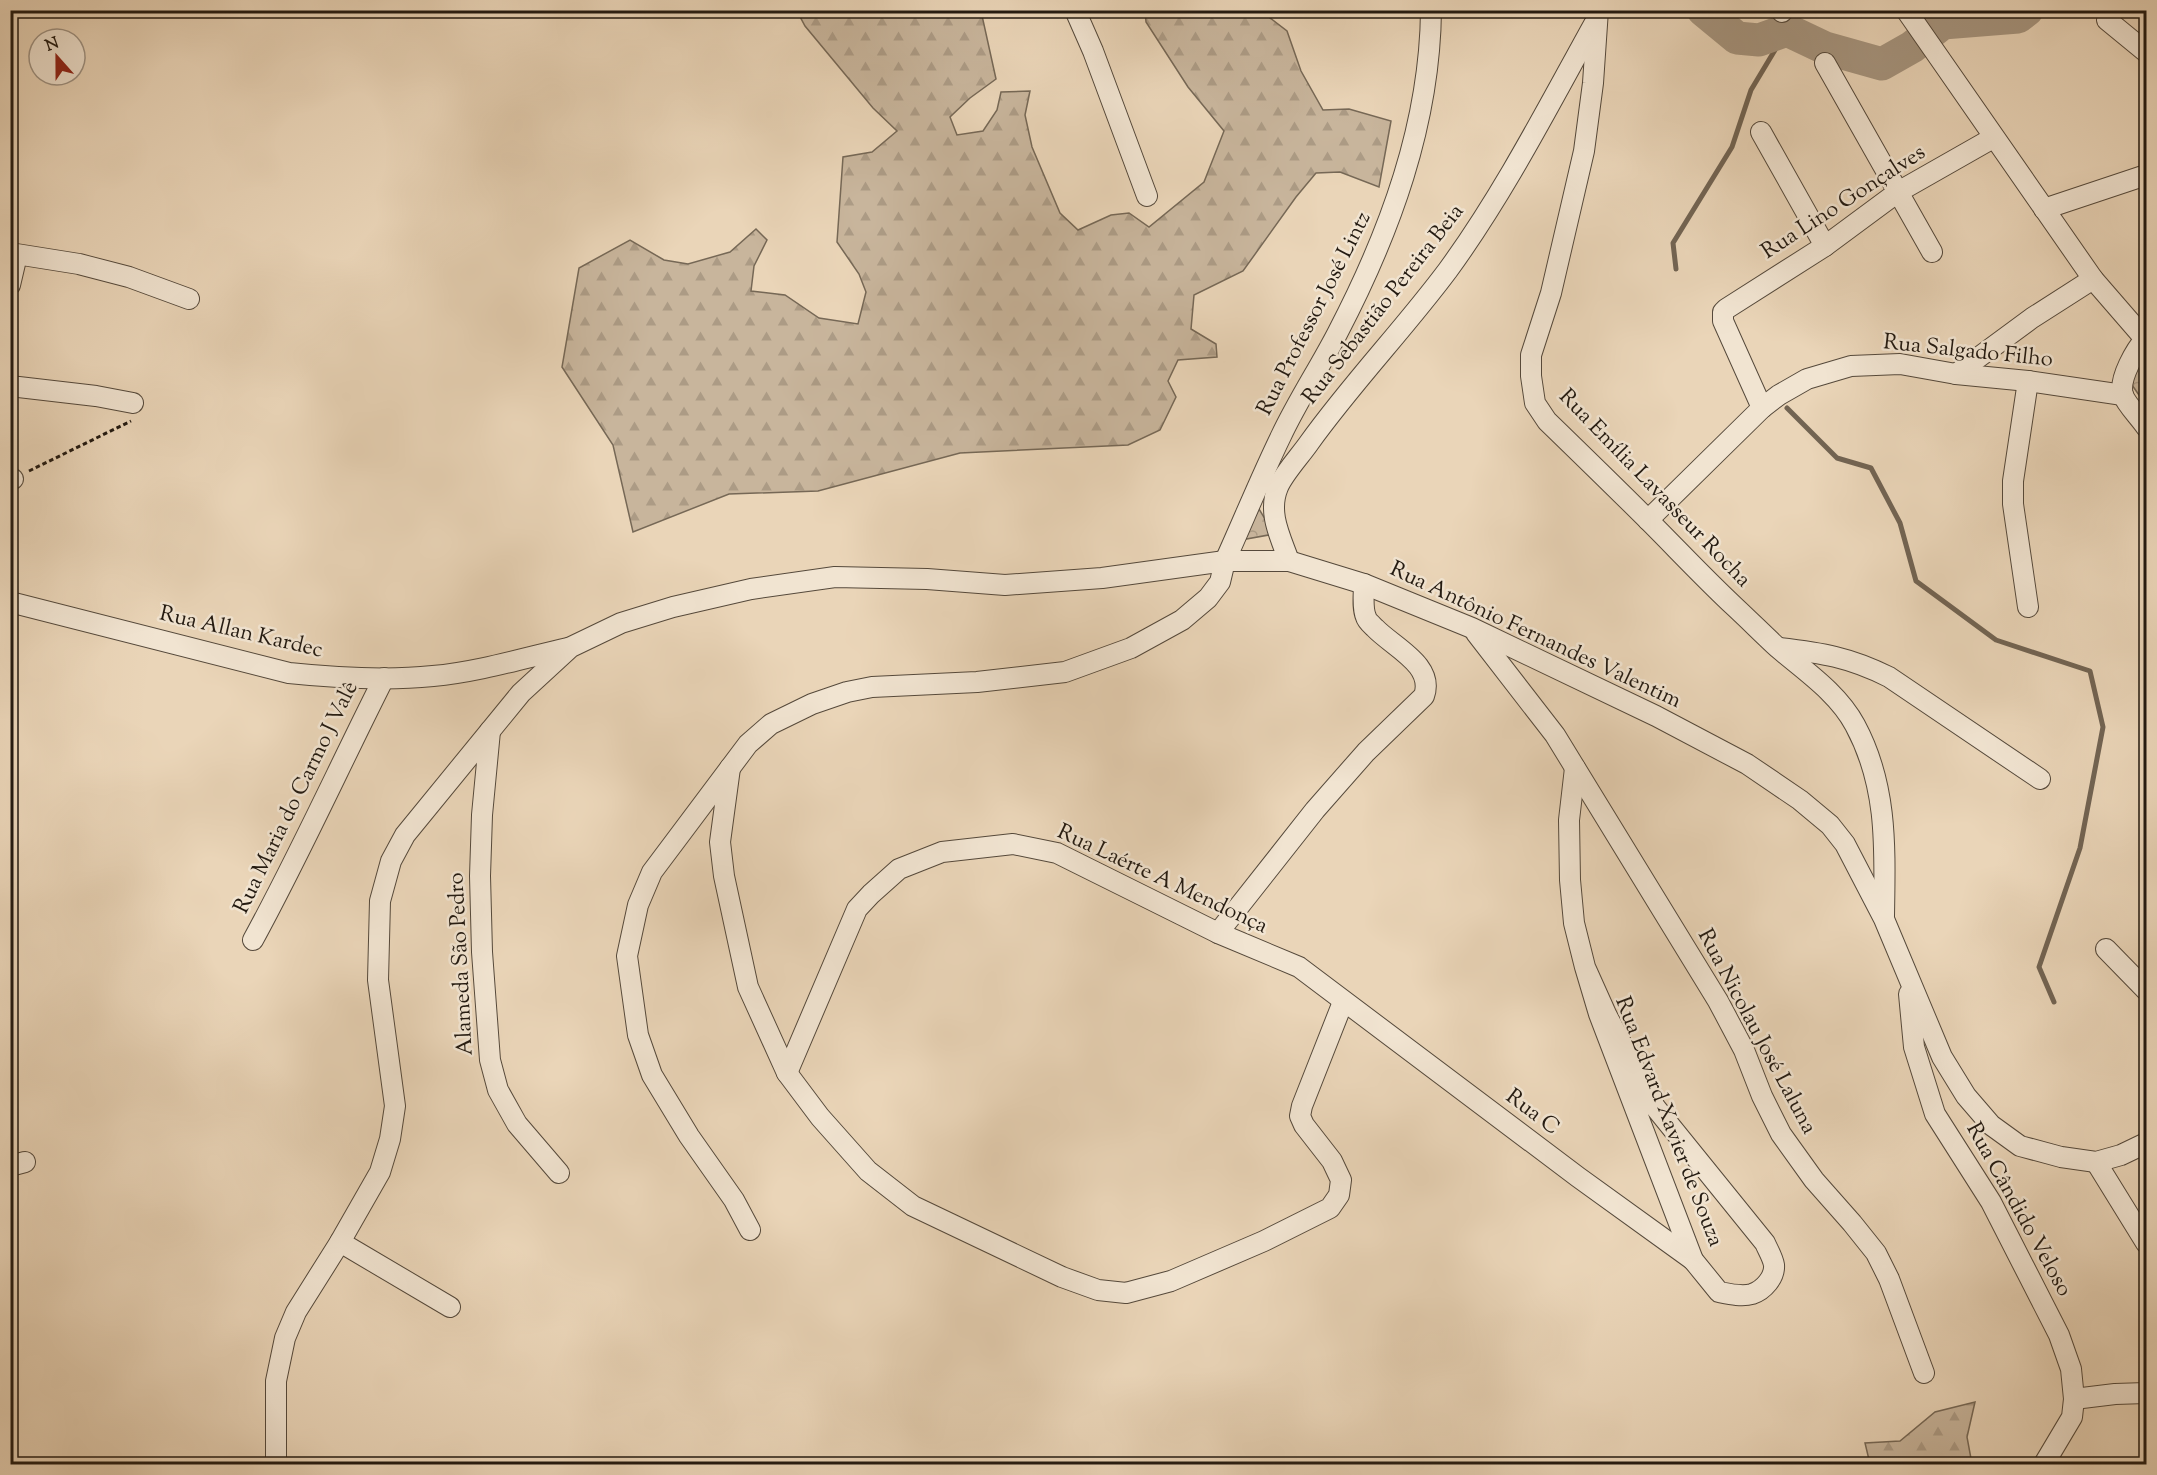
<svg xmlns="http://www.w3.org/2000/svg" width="2157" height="1475" viewBox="0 0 2157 1475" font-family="'Sorts Mill Goudy',serif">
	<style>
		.forest { fill: url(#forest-firs); stroke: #766856; stroke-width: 1.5 }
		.park { fill: url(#park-crowns); stroke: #766856; stroke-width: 1.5 }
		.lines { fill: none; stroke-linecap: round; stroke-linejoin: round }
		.stream { stroke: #726453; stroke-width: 5 }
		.river { stroke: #a6957f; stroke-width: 33 }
		.minor-casing { stroke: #55493b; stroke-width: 22 }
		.path { stroke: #231a11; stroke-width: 3; stroke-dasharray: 4.5 3; stroke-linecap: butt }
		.minor { stroke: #f1e4d1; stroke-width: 20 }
		.labels { text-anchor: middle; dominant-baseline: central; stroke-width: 5; stroke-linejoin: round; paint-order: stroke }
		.street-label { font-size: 22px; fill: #231a11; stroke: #f1e4d1 }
	</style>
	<defs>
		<pattern id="forest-firs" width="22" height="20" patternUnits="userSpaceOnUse" patternTransform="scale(1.5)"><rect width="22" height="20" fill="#c8b59c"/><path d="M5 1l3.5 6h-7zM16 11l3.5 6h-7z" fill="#ac9b85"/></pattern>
		<pattern id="park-crowns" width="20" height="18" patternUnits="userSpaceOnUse" patternTransform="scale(1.5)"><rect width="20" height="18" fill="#c8b59c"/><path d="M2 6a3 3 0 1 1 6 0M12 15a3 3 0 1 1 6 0" fill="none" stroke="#ac9b85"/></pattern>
	</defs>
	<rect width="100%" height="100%" fill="#ead5b8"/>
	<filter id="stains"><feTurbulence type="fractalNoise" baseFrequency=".00333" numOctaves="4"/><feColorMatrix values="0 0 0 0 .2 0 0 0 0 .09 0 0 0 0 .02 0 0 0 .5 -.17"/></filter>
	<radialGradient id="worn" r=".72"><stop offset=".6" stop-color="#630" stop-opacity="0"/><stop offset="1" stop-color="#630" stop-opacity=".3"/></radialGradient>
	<g class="forest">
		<polygon points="797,11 981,11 996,79 970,98 950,117 957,135 983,131 997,110 1001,92 1030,91 1025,115 1032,147 1060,213 1078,230 1111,215 1129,213 1149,227 1204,182 1224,131 1188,87 1146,22 1145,11 1261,11 1287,31 1301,71 1323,110 1349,109 1391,121 1379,187 1340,172 1316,173 1296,197 1243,271 1194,295 1191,329 1216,344 1217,357 1178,360 1168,381 1176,397 1160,430 1128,445 960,453 818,491 729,494 633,532 613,445 562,367 579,268 630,240 664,260 688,264 730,252 756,229 767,240 754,266 751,291 785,295 819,318 858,324 866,292 859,274 837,242 843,157 872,152 897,131 873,108 805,26"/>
		<polygon points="1975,1402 1967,1437 1972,1464 1870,1464 1865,1443 1900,1441 1935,1412"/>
	</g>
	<g class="park">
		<polygon points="2146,349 2146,405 2132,385 2137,363"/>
		<polygon points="1256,504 1274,534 1241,540"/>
	</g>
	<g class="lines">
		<g class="stream">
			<polyline points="1676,269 1673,243 1732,147 1751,90 1787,30"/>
			<polyline points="1787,408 1837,458 1871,468 1900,523 1916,581 1996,640 2090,671 2103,727 2080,848 2039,967 2054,1002"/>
		</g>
		<polyline class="river" points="1703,10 1737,38 1759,40 1787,30 1825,48 1882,64 1912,47 1943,23 2018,17 2027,10"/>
		<g class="minor-casing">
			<g id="minor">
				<polyline points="1075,10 1093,51 1147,196"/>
				<path d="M1598,10L1593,83L1584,151L1551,293L1531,355V376L1535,403L1547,421C1581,454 1615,487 1648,520C1677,549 1705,579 1735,607C1750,621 1764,635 1778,648C1805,671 1838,693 1855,725C1888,786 1885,849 1884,916"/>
				<polyline points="1782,10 1782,12"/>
				<polyline points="1906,10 2093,279 2145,339"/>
				<polyline points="2107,20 2146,52"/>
				<polyline points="1825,63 1932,252"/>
				<polyline points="1761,132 1825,246"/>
				<polyline points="2044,209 2146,175"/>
				<polyline points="10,253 79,264 129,277 189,299"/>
				<polyline points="10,285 17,255"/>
				<path d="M2146,338C2136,349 2118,379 2123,395C2126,404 2141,419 2146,427"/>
				<polyline points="1956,374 2032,318 2093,279"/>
				<polyline points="2028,381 2013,481 2013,504 2028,607"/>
				<polyline points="10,386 96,396 133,403"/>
				<polyline points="1762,408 1723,321 1723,312 1726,309 1825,246 1898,192 1993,138"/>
				<polyline points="10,479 13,479"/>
				<polyline points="1648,520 1762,408 1779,395 1807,379 1851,366 1900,364 1956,374 2028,381 2123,395"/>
				<path d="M1289,561C1281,538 1267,513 1278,487C1284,473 1300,456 1309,443C1352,383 1404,329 1448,270C1504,193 1548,107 1594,24"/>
				<path d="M10,602L289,673C337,678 385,681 433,676C478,672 524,658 568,648"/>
				<polyline points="1476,633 1555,735 1718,1001 1744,1050 1762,1096 1781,1134 1814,1180 1852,1223 1876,1253 1889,1279 1924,1373"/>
				<path d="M1779,648C1822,653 1849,657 1889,677L2040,779"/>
				<polyline points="490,731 482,815 480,876 482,952 490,1060 498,1090 517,1124 559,1173"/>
				<polyline points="730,768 720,842 724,876 748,987 787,1073 820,1117 868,1171 913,1206 1062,1277 1098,1290 1126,1293 1171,1281 1264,1241 1330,1208 1339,1195 1341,1180 1332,1161 1304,1125 1300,1116 1302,1106 1343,1002"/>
				<path d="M1575,768L1569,820L1570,880L1574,923L1585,967L1599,1014L1693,1260L1719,1292C1729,1294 1742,1297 1752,1294C1764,1290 1775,1277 1774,1265C1773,1258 1768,1250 1765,1243L1655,1107L1607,1016L1585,967"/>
				<path d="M1218,933L1315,810L1366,752L1424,696C1435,665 1393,647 1375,628C1372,625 1367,621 1366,617C1362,608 1364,594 1364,584"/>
				<path d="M253,940C300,854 340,765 384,678"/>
				<polyline points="2106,949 2146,990"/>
				<polyline points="1909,994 1914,1047 1935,1114 1991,1202 2059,1335 2071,1369 2074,1399 2072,1417 2044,1464"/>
				<polyline points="787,1073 857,909 871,894 899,869 942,852 1013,844 1057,853 1218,933 1299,967 1578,1177 1693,1260"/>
				<polyline points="2096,1162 2146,1243"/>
				<polyline points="10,1166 25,1162"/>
				<path d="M750,1230L734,1200L689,1136L652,1075L638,1035L627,956L638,905L652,872L748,744L771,724L812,704L847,692L872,687L977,682L1065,672L1131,648L1182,620L1208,598L1220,582L1225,561C1244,519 1261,477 1281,436C1298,400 1320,367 1338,332C1390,232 1430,124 1431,10"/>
				<polyline points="340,1242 450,1307"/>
				<polyline points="2074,1399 2115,1394 2146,1393"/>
				<polyline points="276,1464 276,1381 285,1338 296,1312 340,1242 380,1172 390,1139 395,1106 378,980 380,901 391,861 405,835 521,693 571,647 621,623 673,607 751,589 835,577 927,579 1005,585 1102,578 1225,561 1289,561 1364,584 1472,628 1656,716 1747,764 1800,800 1830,825 1845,844 1884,919 1942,1057 1966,1096 1991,1125 2020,1146 2061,1157 2096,1162 2121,1155 2146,1143"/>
			</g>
		</g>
		<polyline class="path" points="29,471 131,421"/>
		<use href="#minor" class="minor"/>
	</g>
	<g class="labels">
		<g class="street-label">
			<text transform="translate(1844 203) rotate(-33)">Rua Lino Gonçalves</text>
			<text transform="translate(1384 305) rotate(-52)">Rua Sebastião Pereira Beia</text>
			<text transform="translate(1315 314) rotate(-63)">Rua Professor José Lintz</text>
			<text transform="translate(1968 352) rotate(6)">Rua Salgado Filho</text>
			<text transform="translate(1654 489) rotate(46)">Rua Emília Lavasseur Rocha</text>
			<text transform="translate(241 633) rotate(13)">Rua Allan Kardec</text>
			<text transform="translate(1535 636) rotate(25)">Rua Antônio Fernandes Valentim</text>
			<text transform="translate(297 798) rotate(-64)">Rua Maria do Carmo J Valê</text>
			<text transform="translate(1162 880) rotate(25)">Rua Laérte A Mendonça</text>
			<text transform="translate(462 964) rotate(-93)">Alameda São Pedro</text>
			<text transform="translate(1756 1032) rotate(62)">Rua Nicolau José Laluna</text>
			<text transform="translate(1532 1113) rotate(37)">Rua C</text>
			<text transform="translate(1668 1122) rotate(69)">Rua Edvard Xavier de Souza</text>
			<text transform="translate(2018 1210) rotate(61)">Rua Cândido Veloso</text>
		</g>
	</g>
	<rect width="2157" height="1475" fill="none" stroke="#ead5b8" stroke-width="36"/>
	<rect x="12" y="12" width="2133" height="1451" fill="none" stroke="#231a11" stroke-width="3"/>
	<rect x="18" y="18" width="2121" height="1439" fill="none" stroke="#231a11" stroke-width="1.5"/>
	<g transform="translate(57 57) rotate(339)"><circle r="28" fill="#f1e4d1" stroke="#9f9384" stroke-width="1.5"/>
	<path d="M0-4.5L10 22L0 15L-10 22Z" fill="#8f2418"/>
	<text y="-9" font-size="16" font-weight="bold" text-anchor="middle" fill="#231a11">N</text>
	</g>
	<rect width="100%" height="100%" filter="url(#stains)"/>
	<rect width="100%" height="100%" fill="url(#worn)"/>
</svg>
